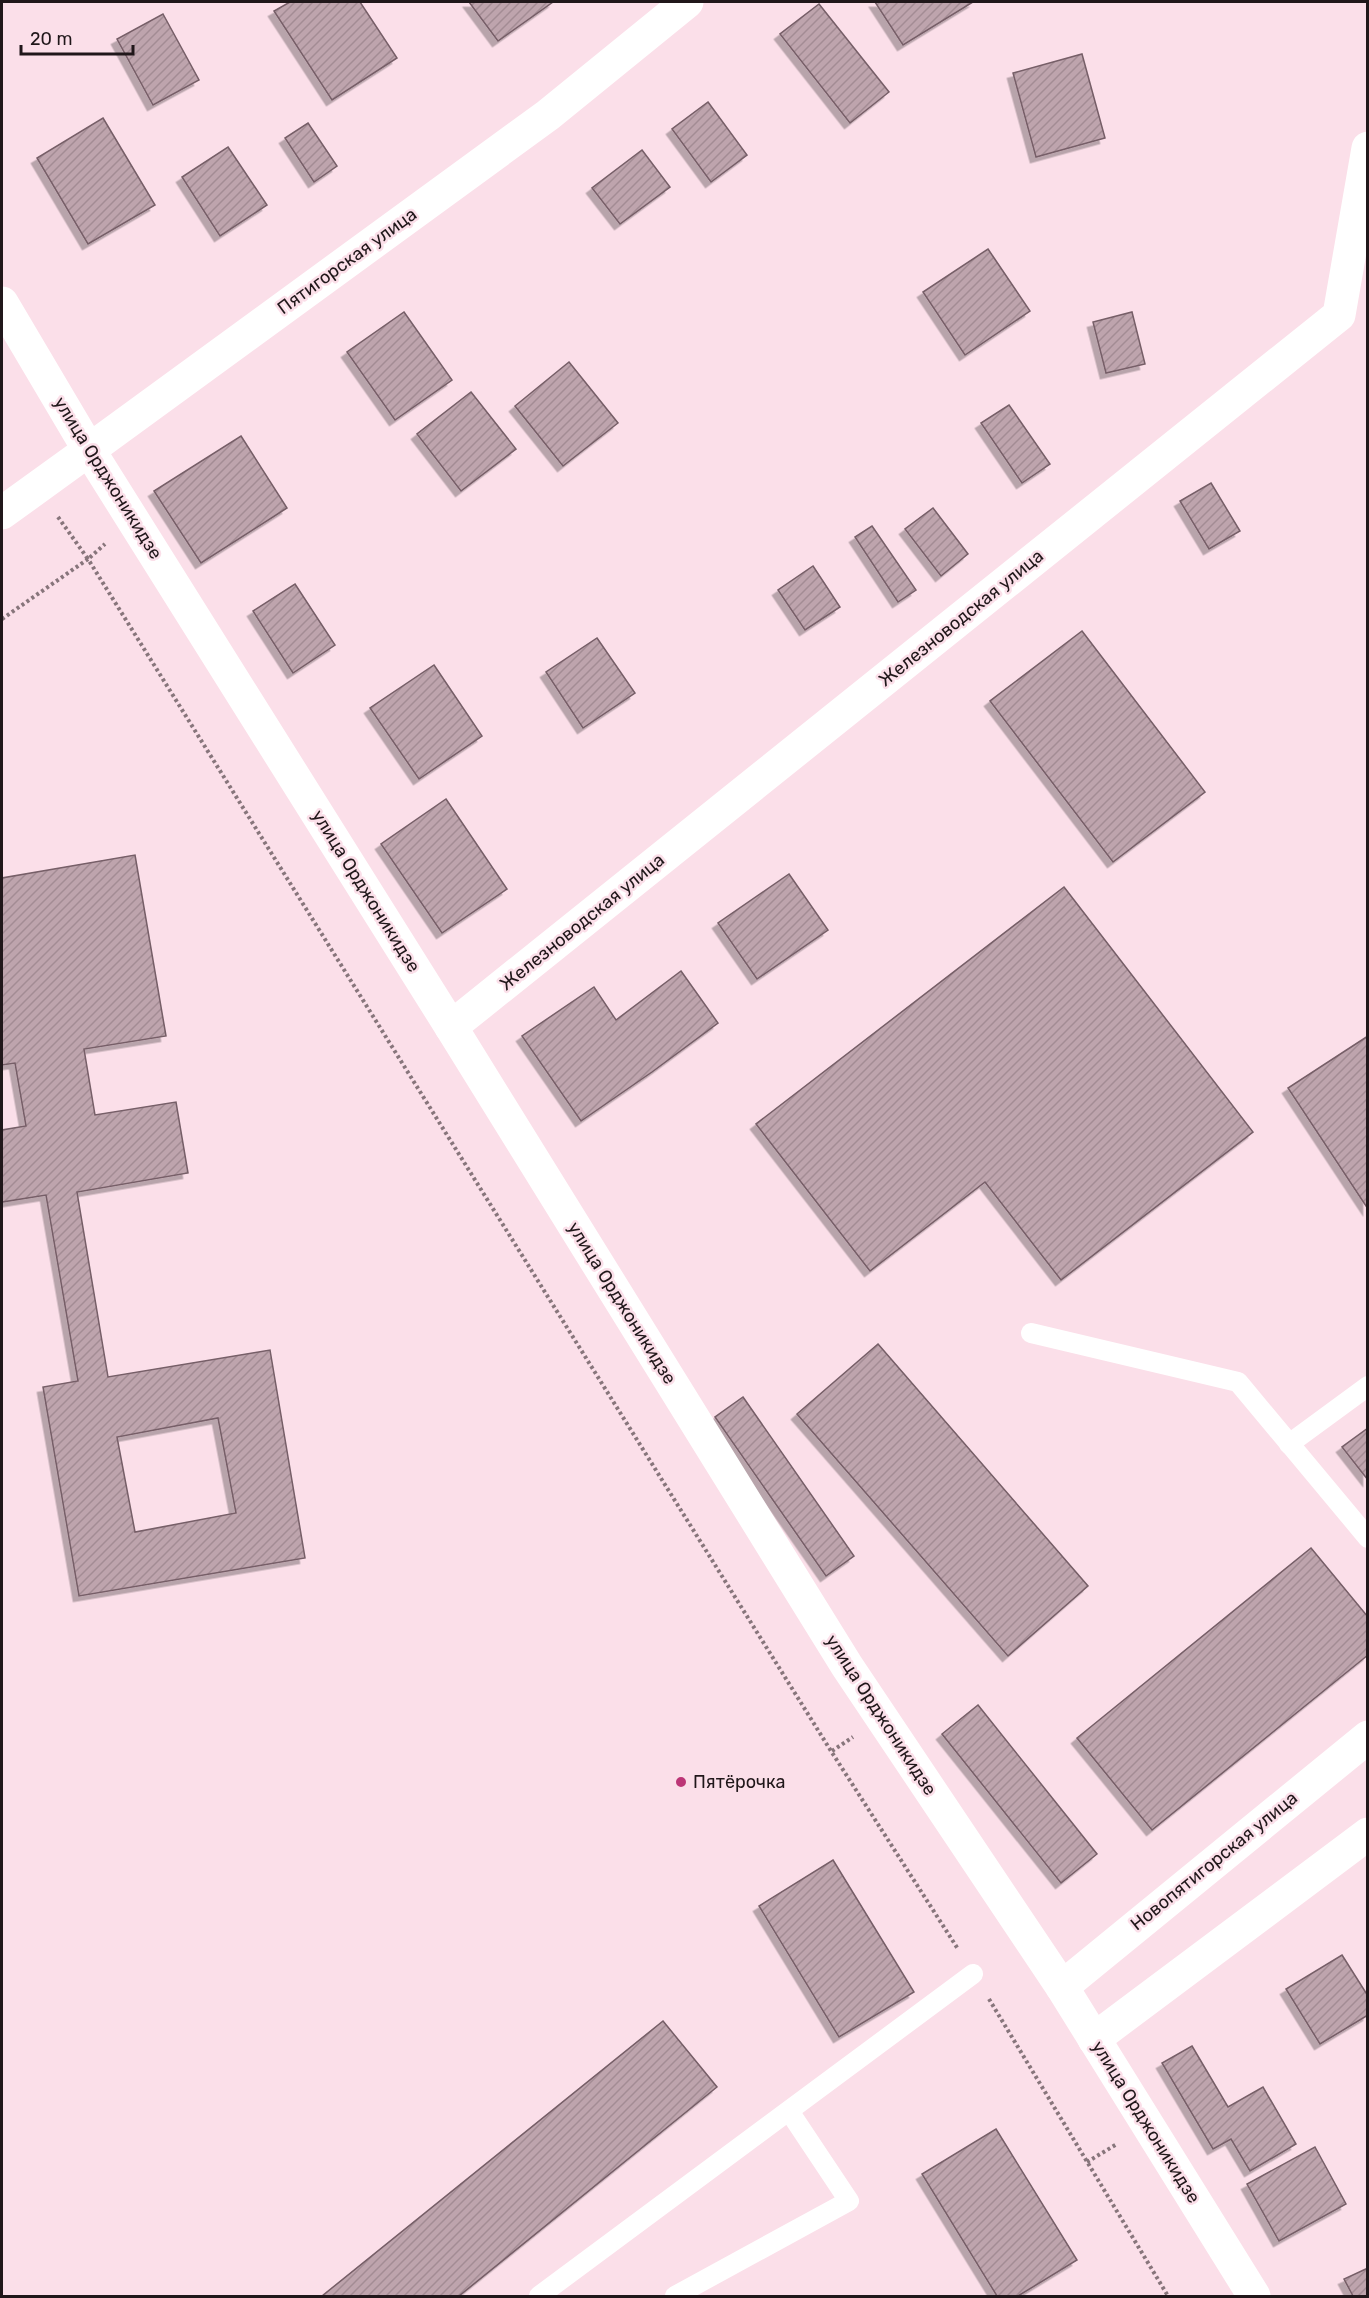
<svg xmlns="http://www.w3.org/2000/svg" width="1369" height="2298" viewBox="0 0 1369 2298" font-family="Rubik,sans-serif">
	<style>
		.building { fill: url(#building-hatch); stroke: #765e67; stroke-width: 1.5; fill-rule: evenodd; filter: url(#shadow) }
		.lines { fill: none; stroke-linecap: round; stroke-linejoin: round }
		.path { stroke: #87757b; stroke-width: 4; stroke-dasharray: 3 3; stroke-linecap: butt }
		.service { stroke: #fff; stroke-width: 20 }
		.minor { stroke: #fff; stroke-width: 33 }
		.tertiary { stroke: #fff; stroke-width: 33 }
		.secondary { stroke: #fff; stroke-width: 33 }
		.poi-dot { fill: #bc3576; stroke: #fbdfe9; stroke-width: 2 }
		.labels { text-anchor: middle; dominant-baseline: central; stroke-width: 5; stroke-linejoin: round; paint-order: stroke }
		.street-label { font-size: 18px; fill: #20171a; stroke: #fbdfe9 }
		.poi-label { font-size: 18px; fill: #20171a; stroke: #fbdfe9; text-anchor: start }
	</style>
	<defs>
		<pattern id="building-hatch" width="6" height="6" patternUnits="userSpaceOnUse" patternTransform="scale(1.5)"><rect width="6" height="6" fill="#bea4ad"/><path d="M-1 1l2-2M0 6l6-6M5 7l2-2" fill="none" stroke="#a38c94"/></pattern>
		<filter id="shadow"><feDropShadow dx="-5.5" dy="5.5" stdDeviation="0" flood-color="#0004"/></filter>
	</defs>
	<rect width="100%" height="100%" fill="#fbdfe9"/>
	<g class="building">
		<polygon points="290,2 360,2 397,58 332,100 274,11"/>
		<polygon points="469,2 553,2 498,41"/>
		<polygon points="875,2 973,2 903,45"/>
		<polygon points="819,4 889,92 850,123 780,34"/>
		<polygon points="163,14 199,80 153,105 117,39"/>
		<polygon points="1082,54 1105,138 1036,157 1013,73"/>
		<polygon points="708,102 747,155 711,182 672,129"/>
		<polygon points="103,118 155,205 88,244 37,158"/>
		<polygon points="308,123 337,166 314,182 285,138"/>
		<polygon points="228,147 267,205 220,236 182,177"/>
		<polygon points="642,150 670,187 620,224 592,188"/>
		<polygon points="988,249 1030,311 965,355 923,292"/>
		<polygon points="404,312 452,380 395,420 347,352"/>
		<polygon points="1132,312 1145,364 1106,373 1093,322"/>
		<polygon points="569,362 618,423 563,466 515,406"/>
		<polygon points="471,392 516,449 461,491 417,434"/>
		<polygon points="1009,405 1050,464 1022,483 981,423"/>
		<polygon points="241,436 287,508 201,563 154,491"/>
		<polygon points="1211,483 1240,531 1209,549 1180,501"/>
		<polygon points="933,508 968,554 941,576 905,529"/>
		<polygon points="872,526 916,590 898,602 855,537"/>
		<polygon points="813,566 840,607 805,630 778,590"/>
		<polygon points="295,584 335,645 293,673 253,611"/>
		<polygon points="1082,631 1205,792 1113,862 990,701"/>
		<polygon points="597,638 635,693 583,728 546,672"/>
		<polygon points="434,665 482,736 419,779 370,708"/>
		<polygon points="446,799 507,889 442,933 381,844"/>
		<path d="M135,855L166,1036L84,1049L95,1115L176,1102L188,1173L77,1192L108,1377L270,1350L305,1558L79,1596L43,1387L78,1381L46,1195L2,1202V1130L26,1126L15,1063L2,1065V878ZM218,1418L236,1513L135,1532L117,1437Z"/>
		<polygon points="789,874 828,930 757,979 718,923"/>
		<polygon points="1064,887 1253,1132 1061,1280 985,1182 870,1271 756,1124"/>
		<polygon points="681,971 718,1023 652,1072 581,1121 522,1036 594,987 616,1020"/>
		<polygon points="1368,1036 1368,1209 1288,1088"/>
		<polygon points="878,1344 1088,1586 1008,1656 797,1414"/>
		<polygon points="743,1397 854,1556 826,1576 715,1417"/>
		<polygon points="1368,1428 1368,1480 1342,1447"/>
		<polygon points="1311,1548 1368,1617 1368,1655 1152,1830 1077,1738"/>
		<polygon points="978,1705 1097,1854 1061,1883 942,1734"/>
		<polygon points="833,1860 914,1992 839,2037 759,1906"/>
		<polygon points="1342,1955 1368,1996 1368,2015 1320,2044 1286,1989"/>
		<polygon points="663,2021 717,2087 459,2296 322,2296"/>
		<polygon points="1192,2046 1228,2107 1263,2087 1296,2144 1250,2171 1231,2139 1213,2149 1162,2063"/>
		<polygon points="996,2129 1077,2260 1018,2296 997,2296 922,2174"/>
		<polygon points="1315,2147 1346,2204 1279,2241 1247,2184"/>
		<polygon points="1368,2268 1368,2296 1353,2296 1344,2279"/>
	</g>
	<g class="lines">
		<g class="path">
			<polyline points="58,517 88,559 105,544"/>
			<polyline points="2,619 88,559 831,1751 958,1949"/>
			<polyline points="832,1751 853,1737"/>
			<polyline points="989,1999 1168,2296"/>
			<polyline points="1087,2162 1117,2144"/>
		</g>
		<g class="service">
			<polyline points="1031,1333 1238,1382 1368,1538"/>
			<polyline points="1289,1444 1368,1386"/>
			<polyline points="539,2296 973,1974"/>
			<polyline points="675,2296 849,2201 789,2111"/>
		</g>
		<g class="minor">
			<polyline points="2,513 89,450"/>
			<polyline points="451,1027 1339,315 1368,148"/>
		</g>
		<g class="tertiary">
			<polyline points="1062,1987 1368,1737"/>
			<polyline points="1094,2039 1368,1834"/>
		</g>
		<g class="secondary">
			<polyline points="2,303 89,450 451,1027 847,1666 1062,1987 1254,2296"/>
			<polyline points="89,450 548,115 687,2"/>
		</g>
	</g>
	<circle class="poi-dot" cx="681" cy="1782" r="6"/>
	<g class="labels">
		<g class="street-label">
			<text transform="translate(347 261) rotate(-36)">Пятигорская улица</text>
			<text transform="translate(108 478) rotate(58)">улица Орджоникидзе</text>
			<text transform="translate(961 618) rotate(-39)">Железноводская улица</text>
			<text transform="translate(366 891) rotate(58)">улица Орджоникидзе</text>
			<text transform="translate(582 922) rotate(-39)">Железноводская улица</text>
			<text transform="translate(622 1303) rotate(58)">улица Орджоникидзе</text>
			<text transform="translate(881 1715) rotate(57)">улица Орджоникидзе</text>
			<text transform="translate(1214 1861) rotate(-39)">Новопятигорская улица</text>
			<text transform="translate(1146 2122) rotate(58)">улица Орджоникидзе</text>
		</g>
		<g class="poi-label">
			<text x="693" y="1782">Пятёрочка</text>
		</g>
	</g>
	<rect width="1369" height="2298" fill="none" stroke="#20171a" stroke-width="6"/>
	<path d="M21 45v9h112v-9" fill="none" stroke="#20171a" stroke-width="3"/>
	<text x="30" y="45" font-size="18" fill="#20171a" stroke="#fbdfe9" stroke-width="4.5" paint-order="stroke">20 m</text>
</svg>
